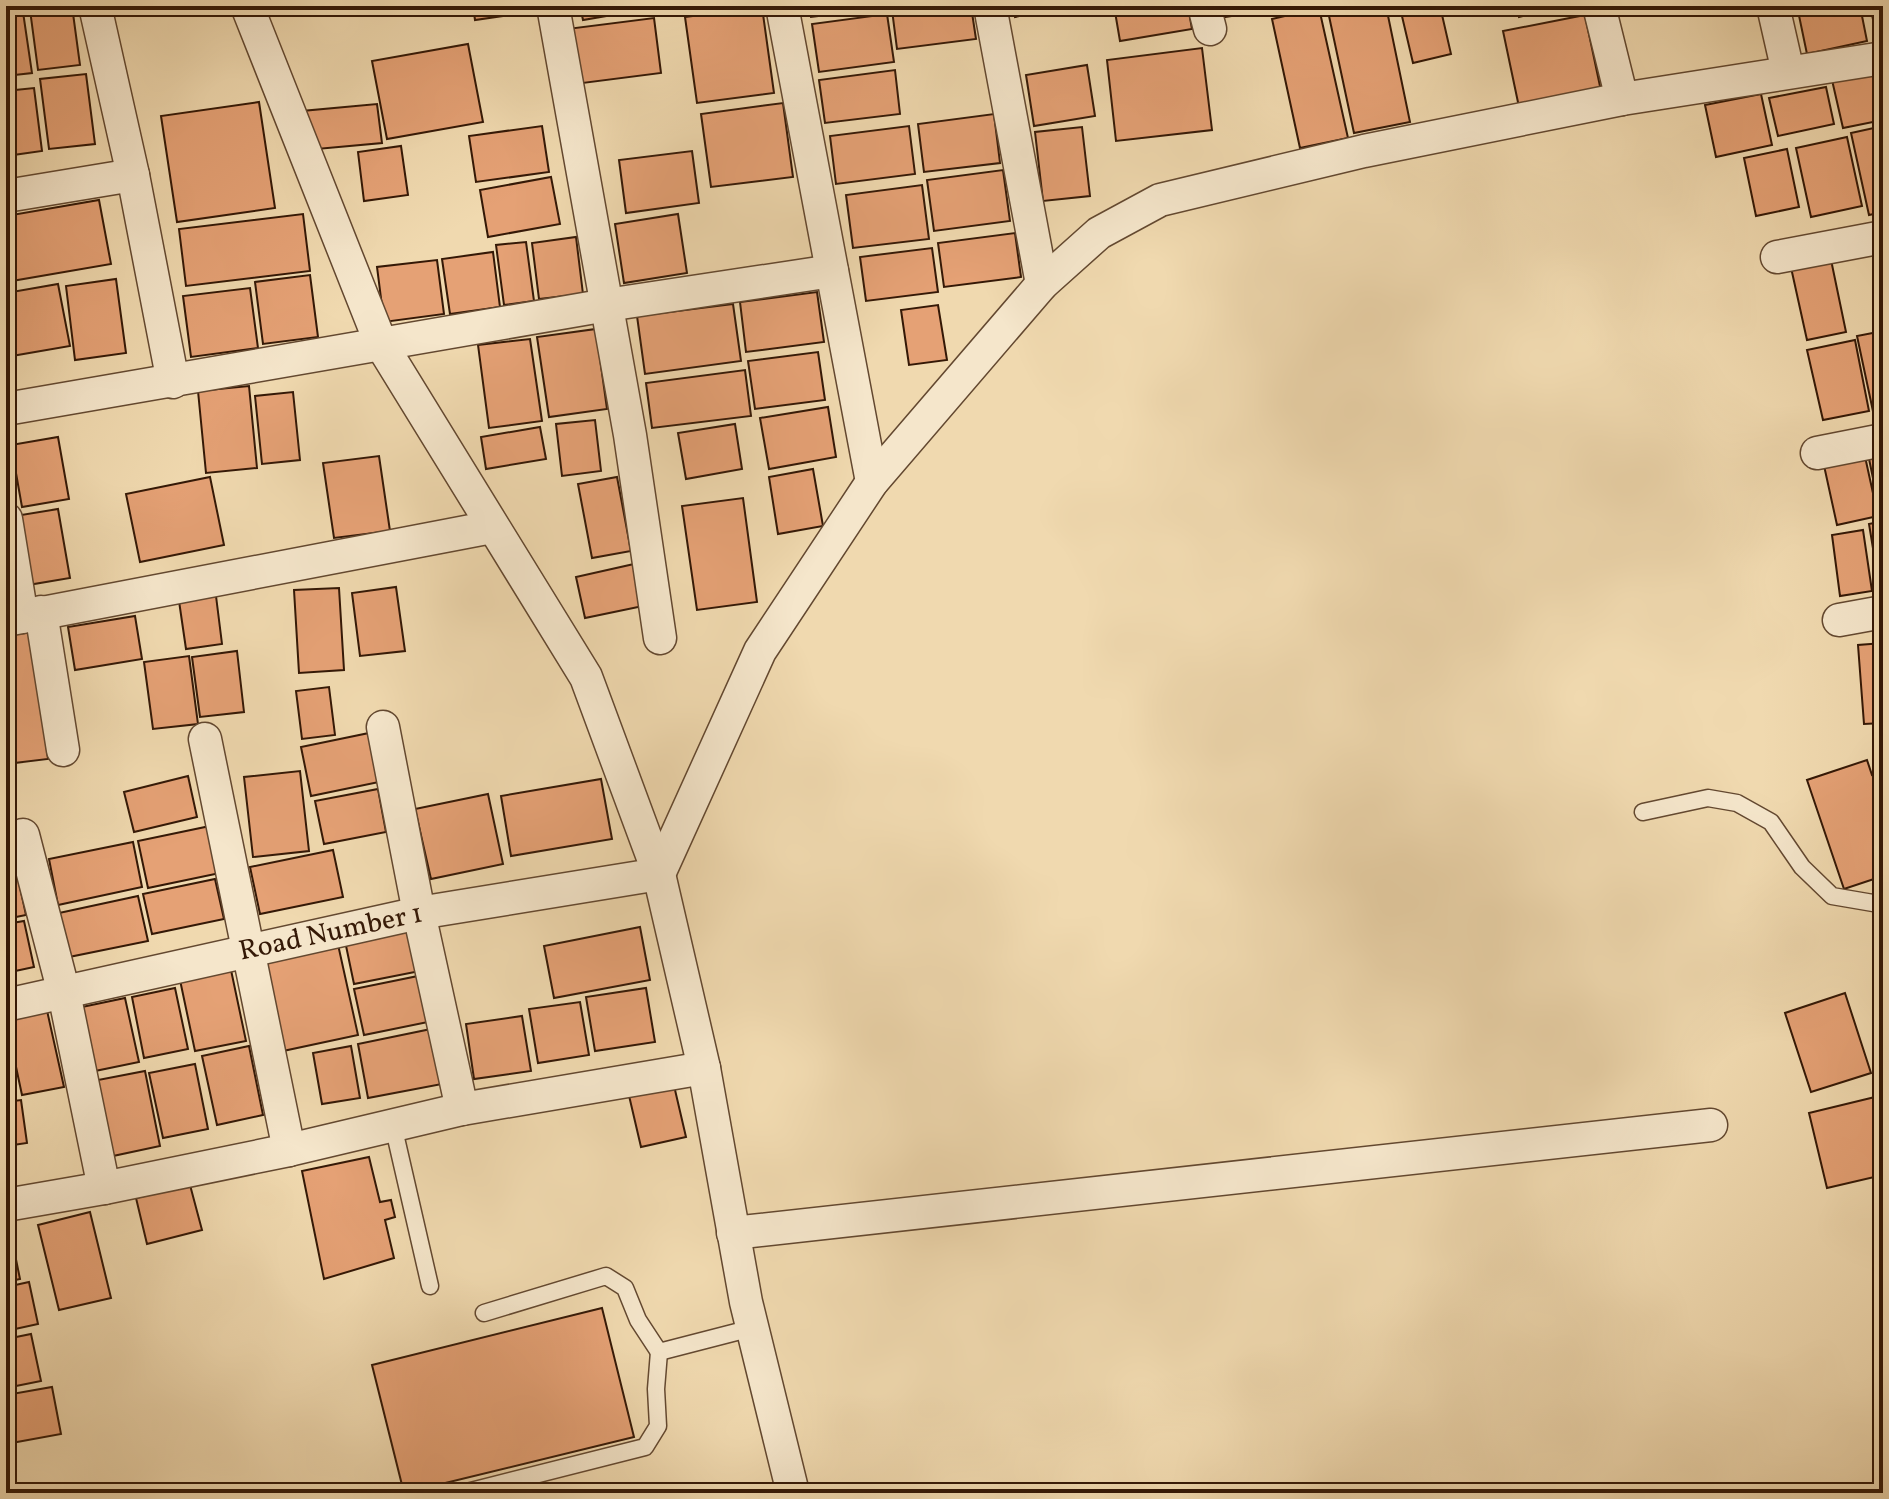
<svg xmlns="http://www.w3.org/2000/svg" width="1889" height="1499" viewBox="0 0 1889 1499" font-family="Vollkorn,serif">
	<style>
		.building { fill: #e5a175; stroke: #341806; stroke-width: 2 }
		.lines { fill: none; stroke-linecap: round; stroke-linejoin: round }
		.service-casing { stroke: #634830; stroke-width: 19 }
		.minor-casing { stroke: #634830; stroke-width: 35 }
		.service { stroke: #f5e6cb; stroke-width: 16 }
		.minor { stroke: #f5e6cb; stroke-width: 32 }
		.labels { text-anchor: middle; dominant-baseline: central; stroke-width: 6; stroke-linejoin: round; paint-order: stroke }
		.street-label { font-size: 28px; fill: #341806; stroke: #f5e6cb }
	</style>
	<rect width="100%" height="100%" fill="#f0d9af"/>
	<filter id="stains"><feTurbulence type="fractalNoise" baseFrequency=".0025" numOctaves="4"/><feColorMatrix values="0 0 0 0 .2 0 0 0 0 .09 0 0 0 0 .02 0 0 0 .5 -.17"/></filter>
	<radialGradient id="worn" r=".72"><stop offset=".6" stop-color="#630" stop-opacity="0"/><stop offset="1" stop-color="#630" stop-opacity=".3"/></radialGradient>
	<g class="building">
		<polygon points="72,6 80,65 38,70 30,10"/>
		<polygon points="374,6 419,6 375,12"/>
		<polygon points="473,6 530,6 531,12 475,20"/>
		<polygon points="580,6 622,6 624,13 583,20"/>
		<polygon points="686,6 718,6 687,10"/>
		<polygon points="809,6 885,6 885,8 811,17"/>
		<polygon points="927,6 971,6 976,39 897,49 892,10"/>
		<polygon points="1013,6 1067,6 1015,17"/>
		<polygon points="1114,6 1188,6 1192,29 1120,41"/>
		<polygon points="1216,6 1264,6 1265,11 1218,18"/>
		<polygon points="1277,6 1316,6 1316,7 1278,12"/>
		<polygon points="1376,6 1386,6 1410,122 1354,133 1329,16"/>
		<polygon points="1425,6 1440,6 1451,54 1413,63 1401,12"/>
		<polygon points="1516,6 1563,6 1519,17"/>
		<polygon points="1797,6 1860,6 1867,41 1807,54"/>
		<polygon points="1870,6 1883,6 1883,36 1877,37"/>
		<polygon points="762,7 774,93 697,103 685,17"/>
		<polygon points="1319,8 1348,138 1300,148 1272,19"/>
		<polygon points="23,12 32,73 6,76 6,14"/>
		<polygon points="887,14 894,62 819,72 812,24"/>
		<polygon points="1585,15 1601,91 1519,107 1503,31"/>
		<polygon points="654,18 661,73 575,84 567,29"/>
		<polygon points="468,44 483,122 387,139 372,61"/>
		<polygon points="1202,48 1212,130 1116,141 1107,60"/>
		<polygon points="1087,65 1095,116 1034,126 1026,75"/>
		<polygon points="895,70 900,114 825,123 819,80"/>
		<polygon points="1880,70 1883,84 1883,120 1843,128 1832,80"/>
		<polygon points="86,74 95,144 49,149 40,79"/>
		<polygon points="1826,87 1834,124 1778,136 1769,98"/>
		<polygon points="34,88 42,151 6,156 6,91"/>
		<polygon points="1761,94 1772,145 1716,157 1705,105"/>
		<polygon points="259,102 275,208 177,222 161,116"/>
		<polygon points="783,103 793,177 711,187 701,114"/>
		<polygon points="377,104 382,143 306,150 302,111"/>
		<polygon points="994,114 1000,163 924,172 918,124"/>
		<polygon points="542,126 549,172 476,182 469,136"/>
		<polygon points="909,126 915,174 836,184 830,136"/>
		<polygon points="1883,126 1883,212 1869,215 1851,133"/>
		<polygon points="1082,127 1090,196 1043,201 1035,132"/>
		<polygon points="1847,137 1862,206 1811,217 1796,148"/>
		<polygon points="401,146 408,195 364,201 358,152"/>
		<polygon points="1787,149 1799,207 1756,216 1744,158"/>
		<polygon points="692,151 699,203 626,213 619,160"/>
		<polygon points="1003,170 1010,221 934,231 927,180"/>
		<polygon points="551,177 560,224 488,237 480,190"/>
		<polygon points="922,185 929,239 853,248 846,195"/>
		<polygon points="99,200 111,264 6,282 6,216"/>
		<polygon points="303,214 310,271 186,286 179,229"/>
		<polygon points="678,214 687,273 624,283 615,224"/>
		<polygon points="1015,233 1021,277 944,287 938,243"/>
		<polygon points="576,237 583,294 539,299 532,243"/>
		<polygon points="526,242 534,301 504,305 496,245"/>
		<polygon points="932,248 938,292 866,301 860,257"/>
		<polygon points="493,252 500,307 450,314 442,259"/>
		<polygon points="1830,255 1846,332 1807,340 1790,263"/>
		<polygon points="437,260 444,314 384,322 377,267"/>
		<polygon points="310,275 318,337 263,344 255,282"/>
		<polygon points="116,279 126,353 75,360 66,286"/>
		<polygon points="58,284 70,346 6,357 6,293"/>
		<polygon points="250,288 258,348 191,357 183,296"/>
		<polygon points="817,292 824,342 746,352 740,302"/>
		<polygon points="733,304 741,361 645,374 637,316"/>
		<polygon points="938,305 947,360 909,365 901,310"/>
		<polygon points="596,329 607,409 549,417 537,337"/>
		<polygon points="1883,331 1883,414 1874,416 1857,336"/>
		<polygon points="530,339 542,421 489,428 478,345"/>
		<polygon points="1855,340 1869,411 1823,420 1807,350"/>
		<polygon points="818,352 825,400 755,409 748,361"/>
		<polygon points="745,370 751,416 652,428 646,383"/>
		<polygon points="249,386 257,468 206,473 198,391"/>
		<polygon points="293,392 300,460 262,464 255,396"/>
		<polygon points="828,407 836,457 769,469 760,418"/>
		<polygon points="595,420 601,471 562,476 556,424"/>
		<polygon points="735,424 742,469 686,479 678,433"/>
		<polygon points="540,427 546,459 486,469 481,437"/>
		<polygon points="58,437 69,499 22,507 11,445"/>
		<polygon points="1883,451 1883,516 1881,517 1868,454"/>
		<polygon points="1864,452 1878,516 1837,525 1823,461"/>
		<polygon points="379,456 390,531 334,538 323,463"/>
		<polygon points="813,469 823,526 778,534 769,477"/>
		<polygon points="210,477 224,545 140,562 126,494"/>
		<polygon points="617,477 631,551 592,558 578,484"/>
		<polygon points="743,498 757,602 697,610 682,506"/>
		<polygon points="58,509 70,578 28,585 15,516"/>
		<polygon points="1883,521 1883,591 1880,591 1869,524"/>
		<polygon points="1863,530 1872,591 1840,596 1832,535"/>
		<polygon points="634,564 643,606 585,618 576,577"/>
		<polygon points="396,587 405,651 360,656 352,593"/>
		<polygon points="339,588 344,670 299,673 294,590"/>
		<polygon points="216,596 222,644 186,649 179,601"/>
		<polygon points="135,616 142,659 75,670 68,627"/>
		<polygon points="32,629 48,759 6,764 6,632"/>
		<polygon points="1883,643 1883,723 1864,724 1858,645"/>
		<polygon points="237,651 244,712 200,717 192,657"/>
		<polygon points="189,656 198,724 153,729 144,662"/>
		<polygon points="329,687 335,735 302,739 296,691"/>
		<polygon points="369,733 379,782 311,796 301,747"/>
		<polygon points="1867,760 1872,775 1883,772 1883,876 1844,889 1807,780"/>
		<polygon points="300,771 309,851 253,857 244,777"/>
		<polygon points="188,776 197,817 134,832 124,792"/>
		<polygon points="601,779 612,839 511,856 501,796"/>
		<polygon points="378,789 386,832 324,844 315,801"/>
		<polygon points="488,794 503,864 431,879 415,809"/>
		<polygon points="210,826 220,873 148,888 138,841"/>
		<polygon points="6,832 14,867 6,869"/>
		<polygon points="133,842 142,887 58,905 49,859"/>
		<polygon points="333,850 343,897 260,914 250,867"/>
		<polygon points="17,873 26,915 6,919 6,876"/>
		<polygon points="215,879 224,919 152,934 143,894"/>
		<polygon points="138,896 148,941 69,957 59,913"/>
		<polygon points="24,921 34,967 6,973 6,924"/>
		<polygon points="411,927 420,971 354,984 345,941"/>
		<polygon points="640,927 650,980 554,998 544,946"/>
		<polygon points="337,940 358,1035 283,1051 262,956"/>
		<polygon points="231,970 246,1041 195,1051 180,980"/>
		<polygon points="418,976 428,1022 364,1035 354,989"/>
		<polygon points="175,988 188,1049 144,1058 132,997"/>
		<polygon points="646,988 655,1042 595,1051 586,997"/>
		<polygon points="1845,993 1871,1073 1811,1092 1785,1013"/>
		<polygon points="125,998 139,1062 95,1071 82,1007"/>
		<polygon points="580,1002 589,1055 538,1063 529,1009"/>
		<polygon points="46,1006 64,1087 22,1095 6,1020"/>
		<polygon points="522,1016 531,1071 474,1079 466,1024"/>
		<polygon points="6,1029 15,1089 6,1090"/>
		<polygon points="431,1029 442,1084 368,1098 358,1044"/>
		<polygon points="249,1046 263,1115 217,1125 202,1056"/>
		<polygon points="351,1046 360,1098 322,1104 313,1053"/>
		<polygon points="195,1064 208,1129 163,1138 149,1073"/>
		<polygon points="145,1071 160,1146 113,1156 98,1080"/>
		<polygon points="672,1077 686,1137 641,1147 627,1087"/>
		<polygon points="1875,1097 1883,1131 1883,1175 1827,1188 1809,1113"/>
		<polygon points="21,1100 27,1143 6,1146 6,1102"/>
		<polygon points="369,1157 380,1202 391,1200 395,1217 385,1220 394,1258 324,1279 302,1171"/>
		<polygon points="190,1185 202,1230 147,1244 136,1198"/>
		<polygon points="90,1212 111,1298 59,1310 38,1225"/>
		<polygon points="6,1225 9,1225 20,1279 6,1282"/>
		<polygon points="29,1282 38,1324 6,1331 6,1287"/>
		<polygon points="602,1308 634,1437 404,1493 372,1365"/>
		<polygon points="31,1334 41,1381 6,1388 6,1339"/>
		<polygon points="52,1387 61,1434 6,1444 6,1395"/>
	</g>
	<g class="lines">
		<g class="service-casing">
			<g id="service">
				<polyline points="1643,812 1708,798 1737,803 1771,822 1802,867 1832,896 1873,903 1883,899"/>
				<polyline points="393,1125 430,1286"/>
				<polyline points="484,1313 606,1276 625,1288 638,1320 659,1352 752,1328"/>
				<polyline points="463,1493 645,1447 658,1426 656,1389 659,1352"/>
			</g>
		</g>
		<g class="minor-casing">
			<g id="minor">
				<polyline points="95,6 133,175 173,382"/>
				<polyline points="247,6 381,344 586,677 659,874 704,1068 746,1302 793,1493"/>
				<polyline points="553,6 630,435 660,638"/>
				<polyline points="782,6 872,482"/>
				<polyline points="990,6 1042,284"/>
				<polyline points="1204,6 1210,29"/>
				<polyline points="1599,6 1622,99"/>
				<polyline points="1773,6 1788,72"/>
				<polyline points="6,196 133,175"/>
				<polyline points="1777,257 1883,237"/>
				<polyline points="6,409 607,305 832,271"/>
				<polyline points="1817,453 1883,440"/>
				<polyline points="6,519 22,617"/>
				<polyline points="41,612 63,750"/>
				<polyline points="6,620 492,527"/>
				<polyline points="1839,620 1883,612"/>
				<polyline points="383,727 419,913 462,1109"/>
				<polyline points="205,739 289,1150"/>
				<polyline points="23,835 64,993 104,1188"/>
				<polyline points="6,1005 419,913 659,874 760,651 872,482 1042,284 1099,233 1160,200 1364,151 1622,99 1883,58"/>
				<polyline points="6,1205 104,1188 289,1150 462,1109 704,1068"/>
				<polyline points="733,1233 1711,1125"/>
			</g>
		</g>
		<use href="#service" class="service"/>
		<use href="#minor" class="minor"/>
	</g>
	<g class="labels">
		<g class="street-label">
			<text transform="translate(331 933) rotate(-12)">Road Number 1</text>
		</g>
	</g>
	<rect width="1889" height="1499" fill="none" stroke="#f0d9af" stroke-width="32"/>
	<rect x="8" y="8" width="1873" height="1483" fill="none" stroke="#341806" stroke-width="4"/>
	<rect x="16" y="16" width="1857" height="1467" fill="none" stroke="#341806" stroke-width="2"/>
	<rect width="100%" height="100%" filter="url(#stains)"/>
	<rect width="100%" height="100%" fill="url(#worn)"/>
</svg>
